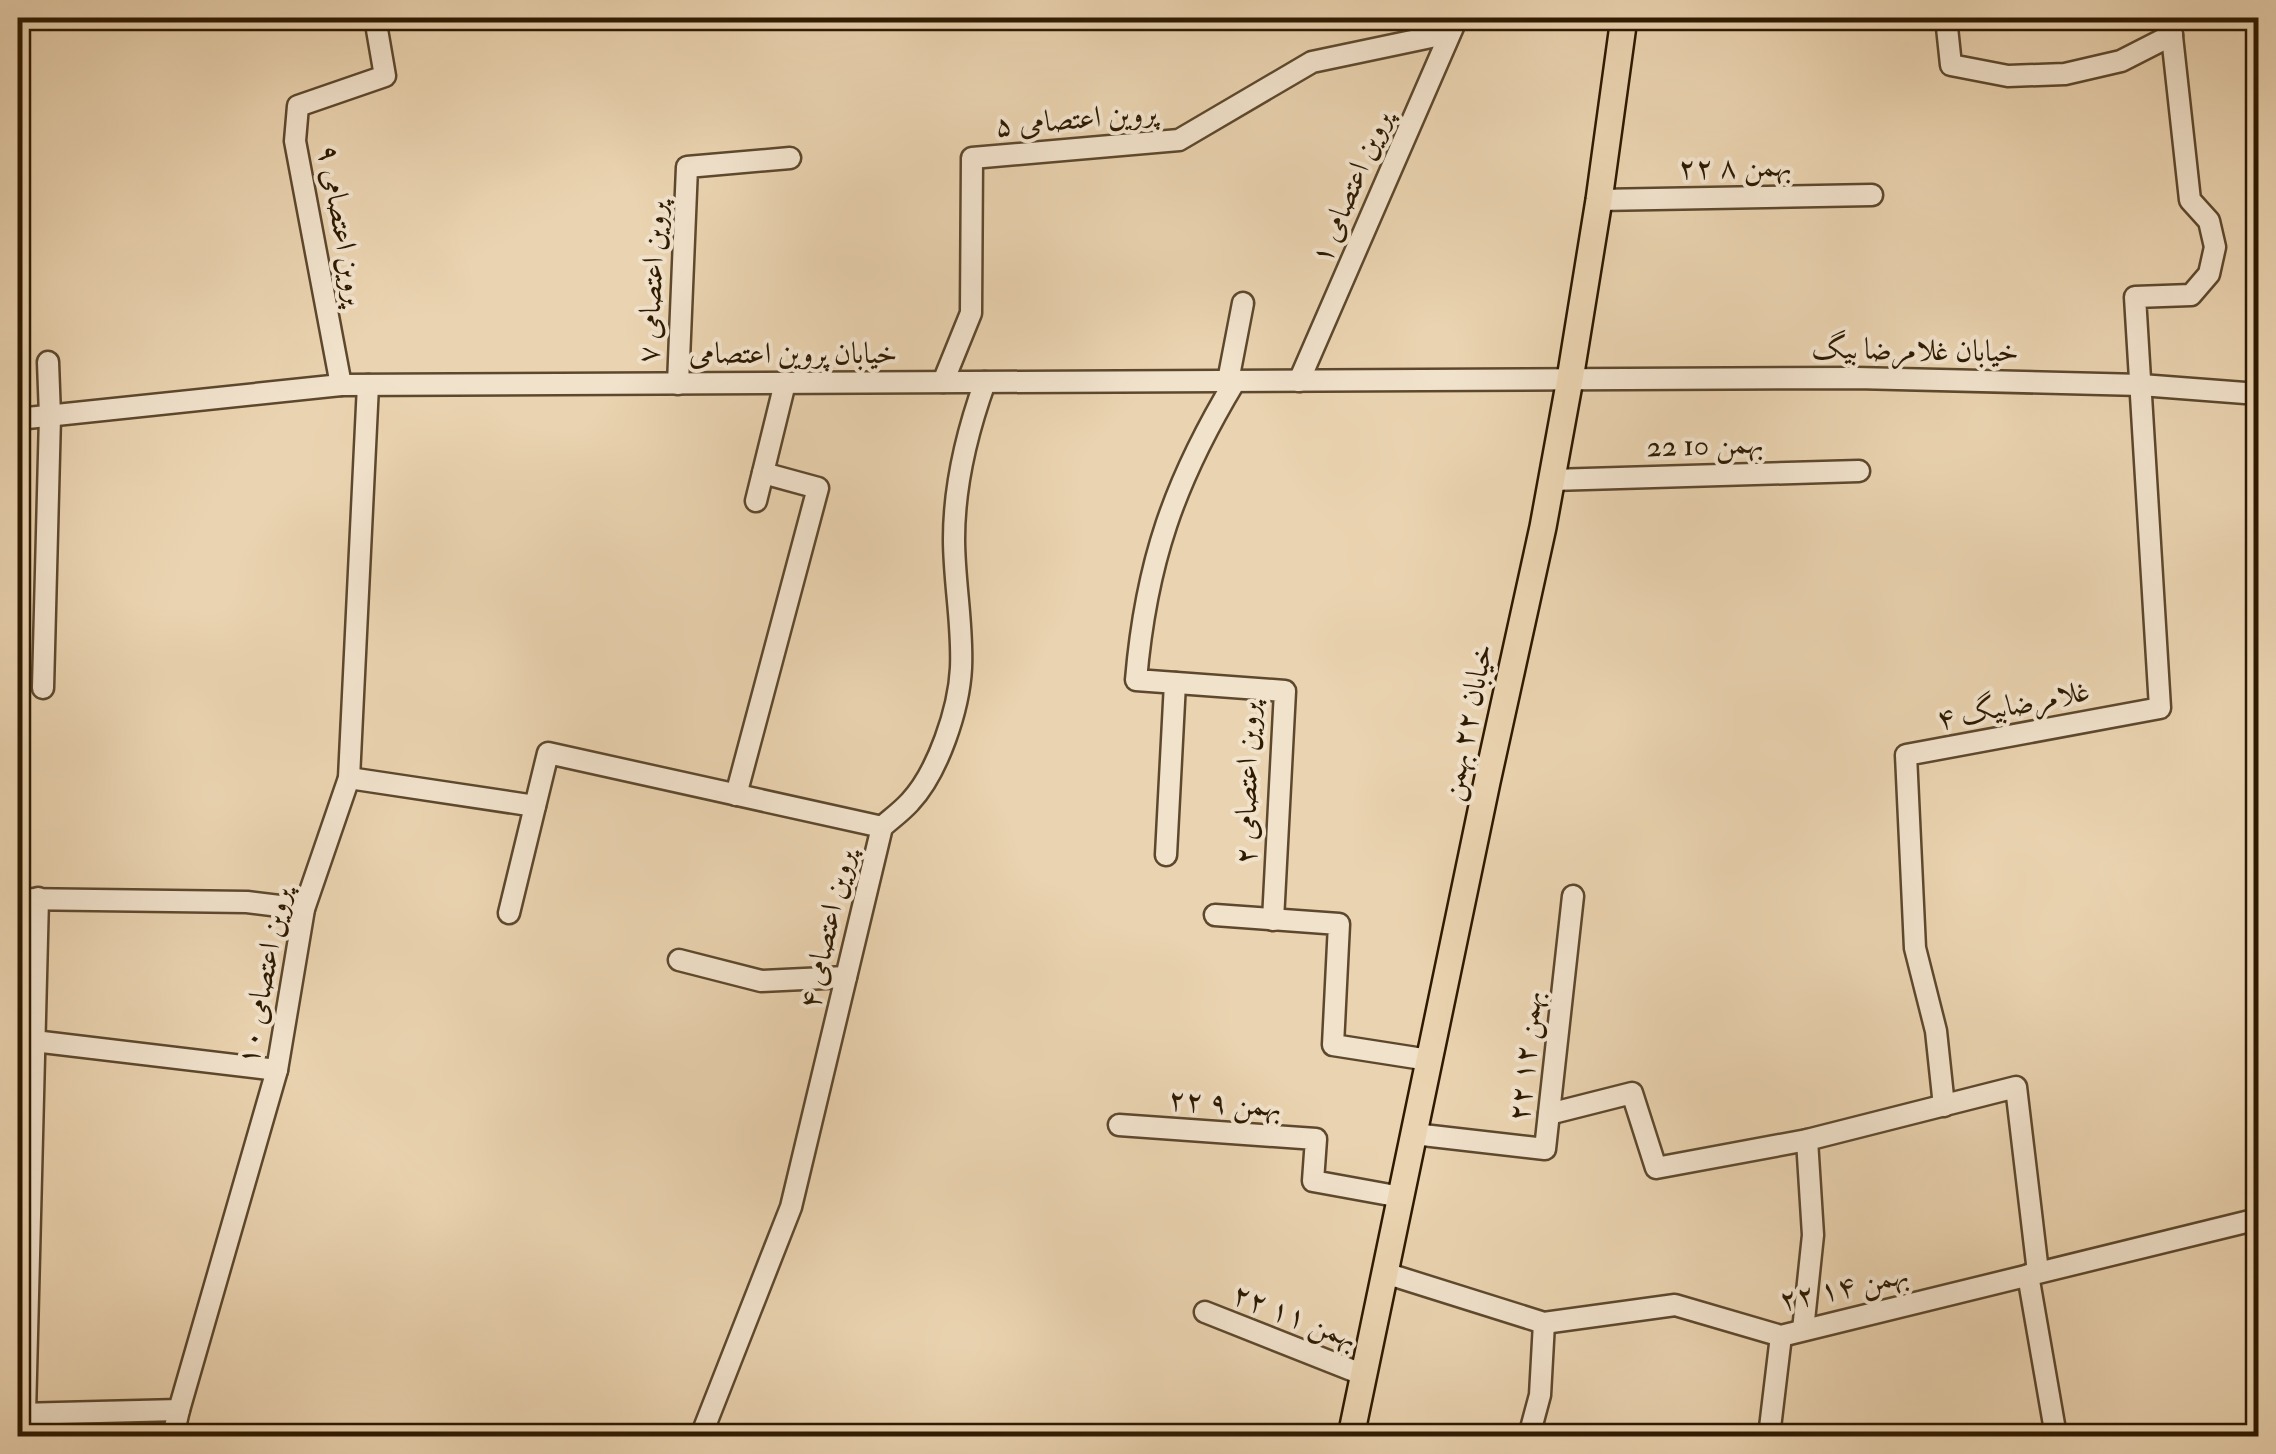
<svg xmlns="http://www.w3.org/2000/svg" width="2276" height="1454" viewBox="0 0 2276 1454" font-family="'IM FELL Double Pica',Amiri,serif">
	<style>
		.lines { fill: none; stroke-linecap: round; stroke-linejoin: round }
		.minor-casing { stroke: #5d482d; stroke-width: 25 }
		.major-casing { stroke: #2e1a01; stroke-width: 30 }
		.minor { stroke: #f1e2cc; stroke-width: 20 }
		.major { stroke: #ead3b0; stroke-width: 25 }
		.labels { text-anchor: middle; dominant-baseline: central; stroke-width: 8; stroke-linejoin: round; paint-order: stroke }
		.street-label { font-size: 30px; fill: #2e1a01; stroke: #f1e2cc }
	</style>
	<rect width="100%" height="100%" fill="#ead3b0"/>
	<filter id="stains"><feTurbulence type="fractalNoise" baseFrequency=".002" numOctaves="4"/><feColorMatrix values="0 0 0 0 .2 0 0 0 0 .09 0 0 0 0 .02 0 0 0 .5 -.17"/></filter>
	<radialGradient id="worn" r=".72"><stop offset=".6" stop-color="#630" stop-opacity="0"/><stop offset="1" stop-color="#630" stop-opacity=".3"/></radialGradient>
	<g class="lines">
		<g class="minor-casing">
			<g id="minor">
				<polyline points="1946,18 1951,65 2008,76 2065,74 2121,61 2172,35"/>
				<polyline points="1599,200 1872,195"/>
				<polyline points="1228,381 1243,303"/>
				<path d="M1235,381C1174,482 1146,563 1136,680L1285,691L1273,920"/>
				<polyline points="1299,381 1457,18"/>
				<polyline points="943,382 971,313 972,158 1179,140 1312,62 1450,33"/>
				<polyline points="678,384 687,167 790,158"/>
				<polyline points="341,385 295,141 298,106 385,76 375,18"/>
				<polyline points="18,419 341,385 1856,378 2141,385 2258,394"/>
				<polyline points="1552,480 1859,471"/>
				<polyline points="756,501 785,383"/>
				<polyline points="43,688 50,416 48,362"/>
				<polyline points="349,778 535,806"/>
				<polyline points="736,795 818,488 763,473"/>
				<polyline points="1166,855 1175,683"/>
				<polyline points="18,899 247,902 304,909"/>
				<polyline points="509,913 548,753 882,827"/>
				<polyline points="1215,915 1339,924 1333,1045 1429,1060"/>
				<polyline points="679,960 761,981 846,977"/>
				<polyline points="34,1041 277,1070"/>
				<polyline points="1944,1106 1936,1031 1915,948 1906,755 2160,708 2135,297 2191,295 2209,274 2215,247 2209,221 2190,200 2170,18"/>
				<polyline points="1549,1114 1632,1093 1656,1168 1807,1140 2016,1087 2038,1272"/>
				<polyline points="1119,1125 1316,1139 1313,1181 1401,1197"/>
				<polyline points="1414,1134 1545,1149 1573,896"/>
				<polyline points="1385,1273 1544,1323 1675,1305 1781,1336 2258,1219"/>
				<polyline points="2028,1275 2056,1436"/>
				<polyline points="1205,1312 1364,1375"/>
				<polyline points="1803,1330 1813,1235 1807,1140"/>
				<polyline points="18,1414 179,1410 277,1070 304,909 349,778 368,385"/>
				<polyline points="25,1414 38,898"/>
				<polyline points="173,1436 179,1410"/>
				<path d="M701,1436L791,1207L882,827C891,819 902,811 910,802C938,772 959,709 961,668C963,625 954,582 954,539C954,485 967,432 985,382"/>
				<polyline points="1529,1436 1540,1395 1544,1323"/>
				<polyline points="1769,1436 1781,1336"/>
			</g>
		</g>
		<g class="major-casing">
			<polyline id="major" points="1351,1436 1487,782 1543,527 1570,379 1599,200 1624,18"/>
		</g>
		<use href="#minor" class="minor"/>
		<use href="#major" class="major"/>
	</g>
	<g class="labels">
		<g class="street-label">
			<text transform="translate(1076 119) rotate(-5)">پروین اعتصامی ۵</text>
			<text transform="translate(1735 167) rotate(-1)">۲۲ بهمن ۸</text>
			<text transform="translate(1351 187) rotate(-67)">پروین اعتصامی ۱</text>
			<text transform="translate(342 225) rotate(80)">پروین اعتصامی ۹</text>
			<text transform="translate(652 282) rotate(-87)">پروین اعتصامی ۷</text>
			<text transform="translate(1915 350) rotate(1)">خیابان غلامرضا بیگ</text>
			<text x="793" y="353">خیابان پروین اعتصامی</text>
			<text transform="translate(1705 445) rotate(-2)">22 بهمن 10</text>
			<text transform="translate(2013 705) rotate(-11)">غلامرضابیگ ۴</text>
			<text transform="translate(1467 722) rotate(-78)">خیابان ۲۲ بهمن</text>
			<text transform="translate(1247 783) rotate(-89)">پروین اعتصامی ۲</text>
			<text transform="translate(827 929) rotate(-77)">پروین اعتصامی ۴</text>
			<text transform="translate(264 976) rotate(-79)">پروین اعتصامی ۱۰</text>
			<text transform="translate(1525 1056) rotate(-84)">۲۲ بهمن ۱۲</text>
			<text transform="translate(1225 1103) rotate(4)">۲۲ بهمن ۹</text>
			<text transform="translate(1844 1287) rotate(-12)">۲۲ بهمن ۱۴</text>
			<text transform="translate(1295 1316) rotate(21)">۲۲ بهمن ۱۱</text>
		</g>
	</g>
	<rect width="2276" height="1454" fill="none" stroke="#ead3b0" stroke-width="60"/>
	<rect x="20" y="20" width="2236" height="1414" fill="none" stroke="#2e1a01" stroke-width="5"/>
	<rect x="30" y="30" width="2216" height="1394" fill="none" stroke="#2e1a01" stroke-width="2.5"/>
	<rect width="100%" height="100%" filter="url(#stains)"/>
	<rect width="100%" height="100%" fill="url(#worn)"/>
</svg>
